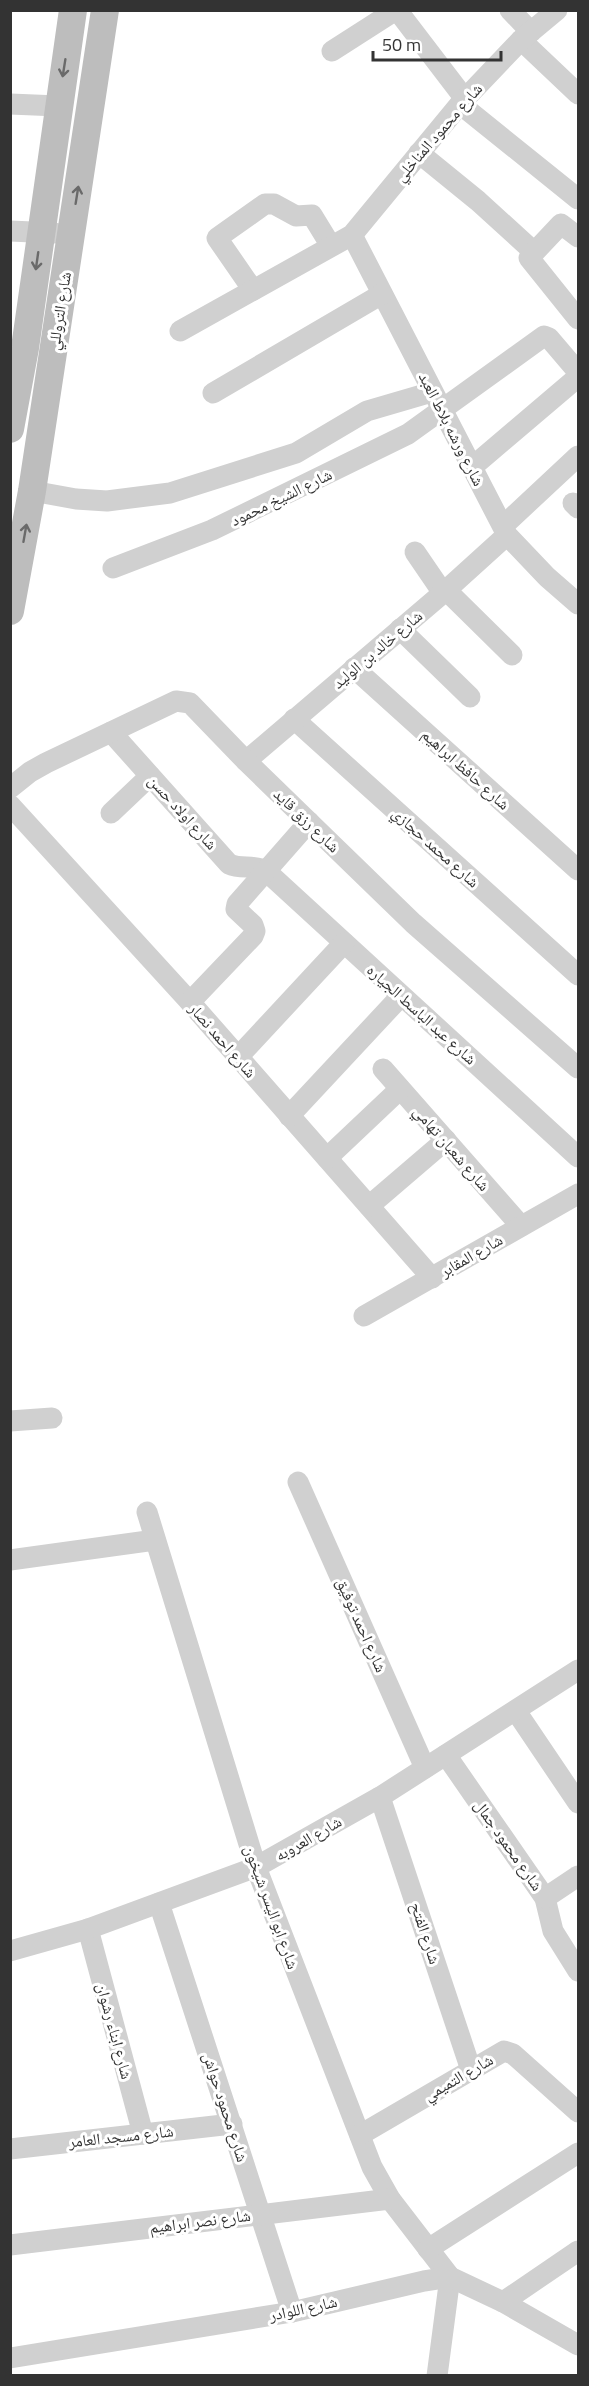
<svg xmlns="http://www.w3.org/2000/svg" width="589" height="2386" viewBox="0 0 589 2386" font-family="'Titillium Web','Noto Naskh Arabic',sans-serif">
	<style>
		.lines { fill: none; stroke-linecap: round; stroke-linejoin: round }
		.street { stroke: #d0d0d0; stroke-width: 21 }
		.secondary { stroke: #bdbdbd; stroke-width: 28 }
		.oneway { stroke: #6a6a6a }
		.labels { text-anchor: middle; dominant-baseline: central; stroke-width: 6; stroke-linejoin: round; paint-order: stroke }
		.street-label { font-size: 16px; fill: #333; stroke: #fff }
	</style>
	<rect width="100%" height="100%" fill="#fff"/>
	<g class="lines">
		<g class="street">
			<polyline points="397,10 465,99"/>
			<polyline points="510,10 531,32"/>
			<polyline points="521,40 578,94"/>
			<polyline points="332,51 396,10"/>
			<polyline points="10,104 58,106"/>
			<polyline points="460,104 578,199"/>
			<polyline points="419,153 478,201 534,252"/>
			<polyline points="10,231 55,233"/>
			<polyline points="352,235 507,535 547,577 578,604"/>
			<polyline points="578,237 561,224 529,258 578,319"/>
			<polyline points="253,290 217,238 265,204 274,204 296,216 312,215 331,246"/>
			<polyline points="180,331 352,235 460,104 521,40 557,10"/>
			<polyline points="213,393 382,294"/>
			<polyline points="471,468 578,377"/>
			<polyline points="32,491 76,499 107,501 170,493 296,453 367,411 432,392"/>
			<polyline points="573,503 578,508"/>
			<polyline points="503,526 578,456"/>
			<polyline points="415,552 443,593"/>
			<polyline points="113,568 212,530 408,434 544,336 549,338 578,372"/>
			<polyline points="446,590 512,655"/>
			<polyline points="400,629 470,697"/>
			<polyline points="354,668 578,870"/>
			<polyline points="294,719 578,975"/>
			<path d="M111,732L229,864C241,870 254,864 266,871L578,1157"/>
			<polyline points="246,761 443,593 507,535"/>
			<polyline points="10,788 30,772 46,763 176,701 190,703 246,761 413,923 578,1068"/>
			<polyline points="10,805 190,1002 432,1278"/>
			<polyline points="111,813 150,776"/>
			<polyline points="190,1002 253,936 255,931 253,925 236,909 237,904 309,822"/>
			<polyline points="238,1057 344,943"/>
			<polyline points="383,1069 521,1226"/>
			<polyline points="289,1116 401,996"/>
			<polyline points="327,1158 400,1089"/>
			<polyline points="369,1206 446,1140"/>
			<polyline points="364,1316 578,1194"/>
			<polyline points="10,1421 52,1418"/>
			<polyline points="298,1482 425,1768"/>
			<polyline points="147,1512 256,1867 372,2167 390,2199 450,2277 437,2376"/>
			<polyline points="10,1560 155,1540"/>
			<polyline points="516,1711 578,1803"/>
			<polyline points="446,1755 545,1898 553,1931 578,1971"/>
			<polyline points="380,1797 471,2070"/>
			<polyline points="545,1898 578,1876"/>
			<polyline points="159,1903 292,2312"/>
			<polyline points="88,1929 143,2134"/>
			<polyline points="10,1951 88,1929 256,1867 380,1797 578,1670"/>
			<polyline points="360,2135 504,2051 513,2054 578,2112"/>
			<polyline points="10,2149 232,2124"/>
			<polyline points="10,2245 390,2199"/>
			<polyline points="428,2249 578,2153"/>
			<polyline points="503,2302 578,2251"/>
			<polyline points="10,2358 292,2312 424,2281 450,2277 503,2302 578,2345"/>
		</g>
		<g class="secondary">
			<polyline points="10,429 25,348 73,10"/>
			<polyline points="10,611 32,491 105,10"/>
		</g>
	</g>
	<defs><path id="oneway-shaft" d="M-6 0H5M1.5-3L5.5 0L1.5 3" fill="none" stroke-width="1.6" stroke-linecap="round" stroke-linejoin="round" transform="scale(1.5)"/></defs>
	<g class="oneway">
		<use href="#oneway-shaft" transform="translate(64 68) rotate(99)"/>
		<use href="#oneway-shaft" transform="translate(77 195) rotate(-81)"/>
		<use href="#oneway-shaft" transform="translate(37 261) rotate(98)"/>
		<use href="#oneway-shaft" transform="translate(25 533) rotate(-80)"/>
	</g>
	<g class="labels">
		<g class="street-label">
			<text transform="translate(438 132) rotate(-49)">شارع محمود المناخلي</text>
			<text transform="translate(59 311) rotate(-81)">شارع التروللي</text>
			<text transform="translate(452 429) rotate(63)">شارع ورشه بلاط العبد</text>
			<text transform="translate(281 497) rotate(-26)">شارع الشيخ محمود</text>
			<text transform="translate(377 649) rotate(-40)">شارع خالد بن الوليد</text>
			<text transform="translate(466 769) rotate(42)">شارع حافظ ابراهيم</text>
			<text transform="translate(183 812) rotate(48)">شارع اولاد حسن</text>
			<text transform="translate(307 820) rotate(44)">شارع رزق قايد</text>
			<text transform="translate(436 847) rotate(42)">شارع محمد حجازي</text>
			<text transform="translate(422 1014) rotate(42)">شارع عبد الباسط الجياره</text>
			<text transform="translate(223 1040) rotate(49)">شارع احمد نصار</text>
			<text transform="translate(452 1148) rotate(49)">شارع شعبان تهامي</text>
			<text transform="translate(471 1255) rotate(-30)">شارع المقابر</text>
			<text transform="translate(362 1625) rotate(66)">شارع احمد توفيق</text>
			<text transform="translate(308 1838) rotate(-30)">شارع العروبه</text>
			<text transform="translate(509 1845) rotate(55)">شارع محمود جمال</text>
			<text transform="translate(272 1907) rotate(70)">شارع ابو اليسر شيخون</text>
			<text transform="translate(426 1933) rotate(72)">شارع الفتح</text>
			<text transform="translate(115 2031) rotate(75)">شارع ابناء رشوان</text>
			<text transform="translate(458 2077) rotate(-30)">شارع التميمي</text>
			<text transform="translate(226 2107) rotate(72)">شارع محمود حواش</text>
			<text transform="translate(121 2136) rotate(-6)">شارع مسجد العامر</text>
			<text transform="translate(200 2221) rotate(-7)">شارع نصر ابراهيم</text>
			<text transform="translate(303 2308) rotate(-12)">شارع اللوادر</text>
		</g>
	</g>
	<rect width="589" height="2386" fill="none" stroke="#333333" stroke-width="24"/>
	<path d="M373 51v9h128v-9" fill="none" stroke="#333333" stroke-width="3"/>
	<text x="382" y="51" font-size="18" fill="#333333" stroke="#ffffff" stroke-width="4.5" paint-order="stroke">50 m</text>
</svg>
